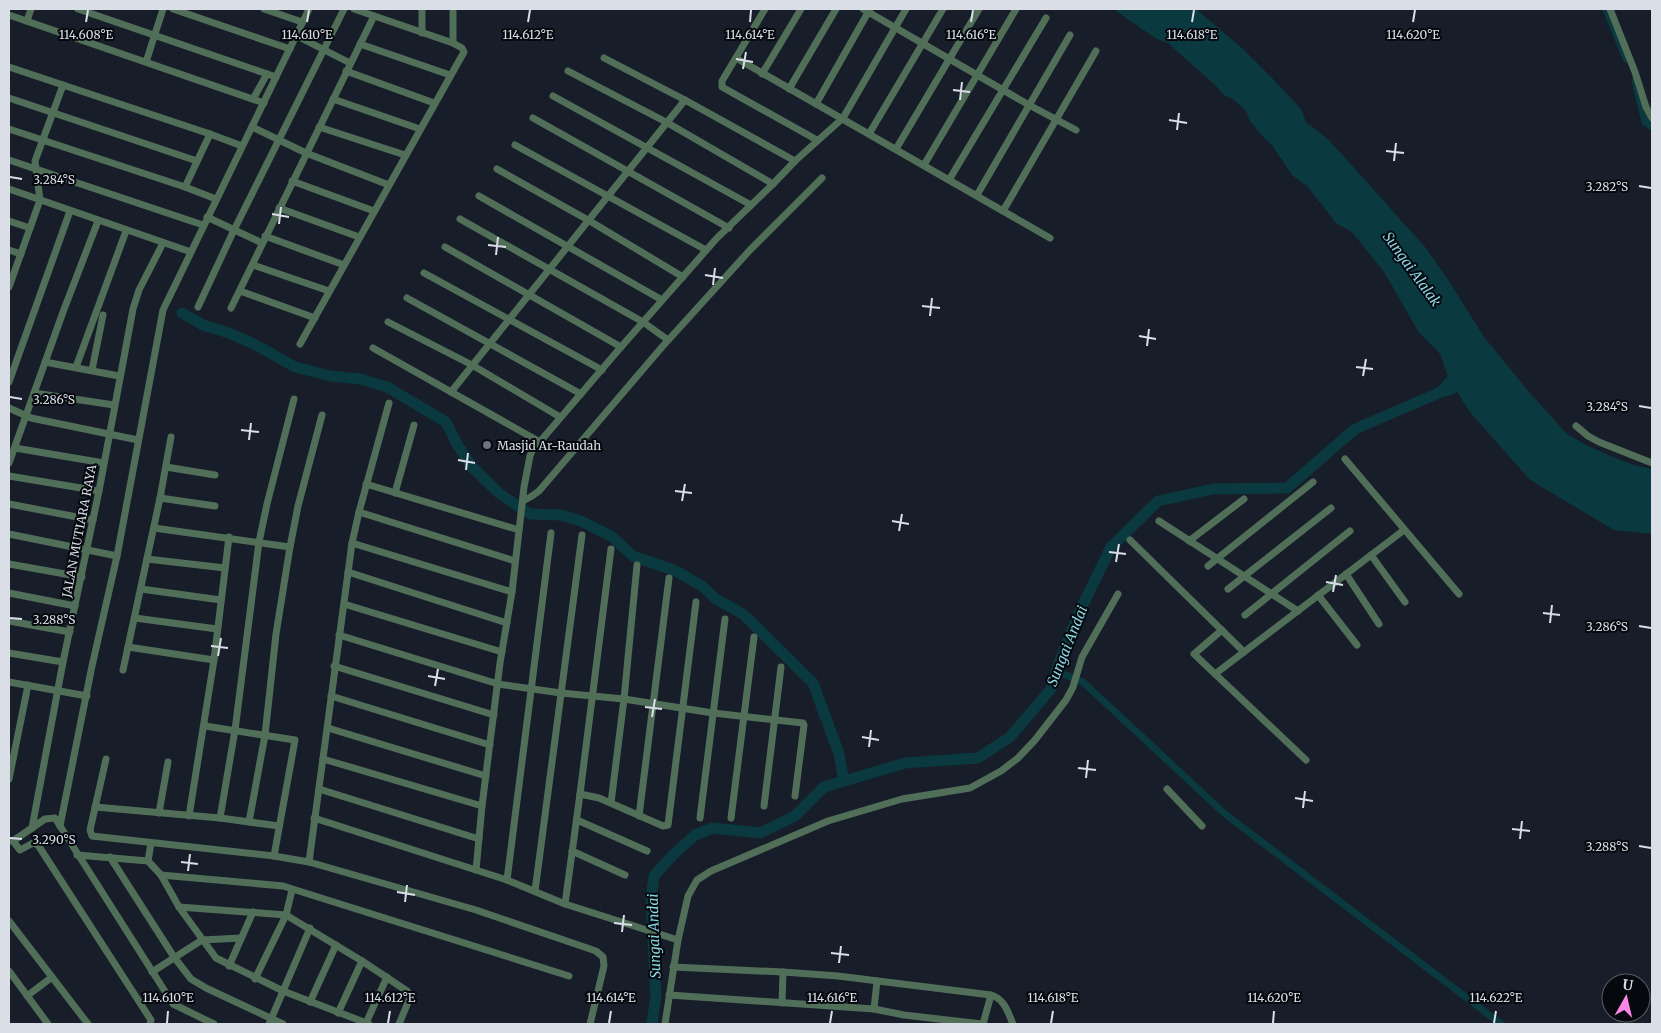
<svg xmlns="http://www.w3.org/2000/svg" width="1661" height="1033" viewBox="0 0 1661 1033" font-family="Merriweather,serif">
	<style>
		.water { fill: #0a3940 }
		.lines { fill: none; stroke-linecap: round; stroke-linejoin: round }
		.canal { stroke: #0a3940; stroke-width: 7 }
		.river { stroke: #0a3940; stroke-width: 11 }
		.street { stroke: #516f58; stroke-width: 7 }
		.ticks { fill: none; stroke: #d9dee7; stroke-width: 2 }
		.worship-dot { fill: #6b7280; stroke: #05080d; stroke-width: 2 }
		.labels { text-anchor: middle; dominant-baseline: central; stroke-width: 4; stroke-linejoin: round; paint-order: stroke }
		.poi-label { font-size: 12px; fill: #d9dee7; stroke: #05080d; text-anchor: start }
		.street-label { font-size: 12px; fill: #d9dee7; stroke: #05080d }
		.water-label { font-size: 14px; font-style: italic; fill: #89d7e4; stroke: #05080d }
		.ticks-label { font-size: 12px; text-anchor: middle; fill: #d9dee7; stroke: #05080d; stroke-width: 4; stroke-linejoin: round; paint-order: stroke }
	</style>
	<rect width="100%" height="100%" fill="#171d29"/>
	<polygon class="water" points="1113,9 1196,9 1243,49 1272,78 1301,109 1306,122 1328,139 1425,247 1447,278 1484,337 1530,393 1567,434 1588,446 1618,459 1634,465 1652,469 1652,534 1614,530 1530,480 1469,411 1457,392 1446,397 1441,392 1448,387 1449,379 1440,354 1418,331 1384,272 1352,232 1337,224 1307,186 1292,175 1272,145 1265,139 1250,121 1246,111 1233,99 1224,95 1215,85 1169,44 1155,38"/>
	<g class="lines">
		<g class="canal">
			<polyline points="1606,9 1626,59"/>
			<polyline points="1635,81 1645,122 1652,127"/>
			<polyline points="1056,671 1083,682 1225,814 1501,1024"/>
		</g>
		<g class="river">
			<polyline points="182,313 203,325 229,333 258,346 295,367 331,376 360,379 387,387 446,422 457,444 471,466 500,494 530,514 561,515 581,521 611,536 633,556 676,571 702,586 716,599 743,614 813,683 839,754 844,781"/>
			<polyline points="652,1024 656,995 651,898 654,876 672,856 695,835 713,828 760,833 795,816 824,787 905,763 978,758 1010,737 1051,689 1056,671 1077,617 1111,547 1158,501 1213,489 1287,488 1355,429 1441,392 1458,373"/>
		</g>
		<g class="street">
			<polyline points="78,9 276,77"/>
			<polyline points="173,9 290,49"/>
			<polyline points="264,9 302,22"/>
			<polyline points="422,9 422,33"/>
			<polyline points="453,9 453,43"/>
			<polyline points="765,9 722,81 722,87 817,140"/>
			<polyline points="863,9 1029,105 1076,130"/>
			<polyline points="1610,9 1635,72 1646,107 1652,118"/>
			<polyline points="9,15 264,103"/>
			<polyline points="27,21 31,9"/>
			<polyline points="297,36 350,63"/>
			<polyline points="360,44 450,75"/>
			<polyline points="604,58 685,100 795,161"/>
			<polyline points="736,58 1050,238"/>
			<polyline points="146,62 163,9"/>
			<polyline points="9,67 210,134 242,146"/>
			<polyline points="346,71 434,103"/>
			<polyline points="568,71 666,122 773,184"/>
			<polyline points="762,74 801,9"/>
			<polyline points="789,89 836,9"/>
			<polyline points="553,96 751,205"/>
			<polyline points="9,98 197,161"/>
			<polyline points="253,99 267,74"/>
			<polyline points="333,99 420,129"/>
			<polyline points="816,104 870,9"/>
			<polyline points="533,118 729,228"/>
			<polyline points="252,127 306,153 389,185"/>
			<polyline points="319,127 405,155"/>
			<polyline points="9,129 185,187 216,199"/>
			<polyline points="869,134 943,9"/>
			<polyline points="515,145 706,250"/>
			<polyline points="896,149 979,9"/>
			<polyline points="9,160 203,225"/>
			<polyline points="924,165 1016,9"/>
			<polyline points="497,169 588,220 683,277"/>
			<polyline points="949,180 1046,18"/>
			<polyline points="292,181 374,211"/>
			<polyline points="185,187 210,134"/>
			<polyline points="9,189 191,252"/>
			<polyline points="977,195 1070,35"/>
			<polyline points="479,196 662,300"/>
			<polyline points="279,208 359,237"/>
			<polyline points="1003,211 1096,51"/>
			<polyline points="207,217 262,243"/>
			<polyline points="460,219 643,322 668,340"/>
			<polyline points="9,221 30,228"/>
			<polyline points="265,236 344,265"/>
			<polyline points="445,247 621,347"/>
			<polyline points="9,250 21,254"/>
			<polyline points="253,265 329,291"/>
			<polyline points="424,273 602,370"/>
			<polyline points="9,287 40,200 35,161 63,85"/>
			<polyline points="240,291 315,318"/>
			<polyline points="407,298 581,394"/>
			<polyline points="198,307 234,230 344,9"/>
			<polyline points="231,308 374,16"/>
			<polyline points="388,322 472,365 560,417"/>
			<polyline points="300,344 464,52 462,48 453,43 354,9"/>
			<polyline points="373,348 540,442"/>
			<polyline points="45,362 119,376"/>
			<polyline points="76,367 126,231"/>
			<polyline points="92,370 103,315"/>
			<polyline points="9,382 70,211"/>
			<polyline points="451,392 685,100"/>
			<polyline points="34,393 114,405"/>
			<polyline points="9,408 31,418 138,440"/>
			<polyline points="1576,426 1588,436 1599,442 1652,463"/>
			<polyline points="15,448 104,463"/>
			<polyline points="1345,459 1459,594"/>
			<polyline points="9,463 63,312 98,221"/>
			<polyline points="166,467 215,475"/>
			<polyline points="9,476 99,491"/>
			<polyline points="366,484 519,530"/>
			<polyline points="395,493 414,425"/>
			<polyline points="160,498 215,506"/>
			<polyline points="523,501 532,496 539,491 662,347 750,250 822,178"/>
			<polyline points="9,504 93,520"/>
			<polyline points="359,512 515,561"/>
			<polyline points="1159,521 1298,611"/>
			<polyline points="154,528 290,547"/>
			<polyline points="9,534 117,556"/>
			<polyline points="1130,540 1244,652"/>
			<polyline points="1189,541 1244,499"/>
			<polyline points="352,543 512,592"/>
			<polyline points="1371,555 1405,602"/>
			<polyline points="147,559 225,568"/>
			<polyline points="9,564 82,577"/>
			<polyline points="1208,566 1313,482"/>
			<polyline points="348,572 507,623"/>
			<polyline points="1346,574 1379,624"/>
			<polyline points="141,589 221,600"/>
			<polyline points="1228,589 1331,508"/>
			<polyline points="9,593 75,606"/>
			<polyline points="1318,595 1357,645"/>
			<polyline points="344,604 502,652"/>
			<polyline points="1245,615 1350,531"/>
			<polyline points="135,618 217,629"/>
			<polyline points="9,621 70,632"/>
			<polyline points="1222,630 1194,654 1306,760"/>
			<polyline points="339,635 498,684 561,693 624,699 713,713 803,723 804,725 795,796"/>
			<polyline points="128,647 214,660"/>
			<polyline points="9,653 63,662"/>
			<polyline points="334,666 494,715"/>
			<polyline points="123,670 160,498 171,437"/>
			<polyline points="1215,674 1404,530"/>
			<polyline points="9,682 87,696"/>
			<polyline points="331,696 490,745"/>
			<polyline points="205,726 295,740 274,856"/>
			<polyline points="328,728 486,776"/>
			<polyline points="106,759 90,830 92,836 274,856 309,862 476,910 596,951 603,957 604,966 590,1024"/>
			<polyline points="323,759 482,806"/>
			<polyline points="9,779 28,685"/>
			<polyline points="319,789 479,839"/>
			<polyline points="1167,789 1202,826"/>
			<polyline points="580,794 599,798 663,826 668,825 696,602"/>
			<polyline points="611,803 624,699 637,565"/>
			<polyline points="764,806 781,667"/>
			<polyline points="95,807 220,818 279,826"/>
			<polyline points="159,813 168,762"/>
			<polyline points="189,816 214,660 229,537"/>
			<polyline points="639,816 669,578"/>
			<polyline points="220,818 235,730 259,542 267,504 294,399"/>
			<polyline points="314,818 507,880 565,904 678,940"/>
			<polyline points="700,818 725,619"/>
			<polyline points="731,818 754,637"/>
			<polyline points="577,820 647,851"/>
			<polyline points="249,822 265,735 276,634 290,547 298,506 322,415"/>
			<polyline points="60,826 92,666 117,556 163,310 309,9"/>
			<polyline points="32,828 63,662 99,491 133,309 139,290 163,243"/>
			<polyline points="9,841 13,841 45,819 55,818 173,1004 214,1024"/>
			<polyline points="13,841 20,850 33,843 38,845 151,1020 150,1024"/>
			<polyline points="572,851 625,875"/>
			<polyline points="77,855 148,861 161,875 179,907 216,958 283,991 369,1024"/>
			<polyline points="110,857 174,957 191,979 206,988 283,1024"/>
			<polyline points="148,861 151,843"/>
			<polyline points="309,862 352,543 359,512 389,403"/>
			<polyline points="476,870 482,806 500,663 512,592 524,487 530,456 532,451 621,347 717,238 773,184 795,161 843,118 906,9"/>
			<polyline points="161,875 283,886 569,976"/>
			<polyline points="507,880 551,533"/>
			<polyline points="535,891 582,535"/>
			<polyline points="565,904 580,794 611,549"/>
			<polyline points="179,907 286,915 362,961 407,991 410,996 409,1000 399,1024"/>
			<polyline points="9,921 88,1024"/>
			<polyline points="229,966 253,912"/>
			<path d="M673,967L783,972L838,976L991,995C1005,999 1008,1013 1013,1024"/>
			<polyline points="9,971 48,1024"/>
			<polyline points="152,972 202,940 241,938"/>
			<polyline points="255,979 286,915 292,890"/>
			<polyline points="669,995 874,1009 904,1015 982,1024"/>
			<polyline points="27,996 52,977"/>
			<polyline points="310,1002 336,945"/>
			<polyline points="782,1003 783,972"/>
			<polyline points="874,1009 877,981"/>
			<polyline points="338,1013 362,961"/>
			<polyline points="366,1023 387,977"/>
			<polyline points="269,1024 310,928"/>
			<polyline points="665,1024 678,940 688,896 697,880 711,871 828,821 902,799 970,788 1001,771 1018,758 1035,740 1066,700 1073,687 1082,657 1118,594"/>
			<polyline points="983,1024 991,995"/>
		</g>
	</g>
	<path class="ticks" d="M86,22L88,10M307,22L309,10M528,22L530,10M750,22L751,10M971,22L973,10M1192,22L1194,10M1413,22L1415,10M736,59L753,62M743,69L746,52M953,90L970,92M960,100L962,82M1169,120L1187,123M1177,130L1179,113M1386,151L1404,153M1394,161L1396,143M10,177L22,179M1639,186L1651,188M272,214L289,217M279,224L281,207M488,245L506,247M496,255L498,237M705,275L723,278M713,285L715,268M922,306L940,308M930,316L932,298M1139,336L1156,339M1147,346L1149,329M1356,367L1373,369M1363,376L1366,359M10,397L22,399M1639,406L1651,408M241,430L259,432M249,440L251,423M458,460L475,463M466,470L468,453M675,491L692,493M682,501L685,484M892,521L909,524M899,531L902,514M1109,552L1126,554M1116,562L1119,544M1326,582L1343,585M1333,592L1336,575M1543,613L1560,615M10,618L22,619M1550,623L1552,605M1639,626L1651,628M211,646L228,648M218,656L221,638M428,676L445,679M435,686L438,669M645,707L662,709M652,717L655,699M862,737L879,740M869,747L871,730M1078,768L1096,770M1086,778L1088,760M1295,798L1313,801M1303,808L1305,791M1512,829L1530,831M10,838L22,839M1520,839L1522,821M1639,846L1651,848M181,862L198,864M188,871L190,854M397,892L415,895M405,902L407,885M614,923L632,925M622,932L624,915M831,953L849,955M839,963L841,946M167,1023L168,1011M388,1023L390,1011M609,1023L611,1011M830,1023L832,1011M1051,1023L1053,1011M1273,1023L1274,1011M1494,1023L1496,1011"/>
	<circle class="worship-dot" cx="487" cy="445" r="5"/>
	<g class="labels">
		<g class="poi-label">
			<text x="497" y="445">Masjid Ar-Raudah</text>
		</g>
		<g class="street-label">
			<text transform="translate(79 531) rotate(-79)">JALAN MUTIARA RAYA</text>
		</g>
		<g class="water-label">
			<text transform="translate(1412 269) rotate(54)">Sungai Alalak</text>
			<text transform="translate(1067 646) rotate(-68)">Sungai Andai</text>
			<text transform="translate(654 936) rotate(-92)">Sungai Andai</text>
		</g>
	</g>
	<g class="ticks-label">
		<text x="86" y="39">114.608°E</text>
		<text x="307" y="39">114.610°E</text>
		<text x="528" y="39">114.612°E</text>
		<text x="750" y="39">114.614°E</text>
		<text x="971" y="39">114.616°E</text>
		<text x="1192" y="39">114.618°E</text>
		<text x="1413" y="39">114.620°E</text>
		<text x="54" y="184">3.284°S</text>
		<text x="1607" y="191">3.282°S</text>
		<text x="54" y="404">3.286°S</text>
		<text x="1607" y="411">3.284°S</text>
		<text x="54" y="624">3.288°S</text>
		<text x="1607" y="631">3.286°S</text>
		<text x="54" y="844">3.290°S</text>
		<text x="1607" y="851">3.288°S</text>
		<text x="168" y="1002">114.610°E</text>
		<text x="390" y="1002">114.612°E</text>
		<text x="611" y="1002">114.614°E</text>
		<text x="832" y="1002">114.616°E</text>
		<text x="1053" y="1002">114.618°E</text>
		<text x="1274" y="1002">114.620°E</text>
		<text x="1496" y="1002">114.622°E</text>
	</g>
	<rect width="1661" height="1033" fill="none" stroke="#d9dee7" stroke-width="20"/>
	<g transform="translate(1626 998) rotate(8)"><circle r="24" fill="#05080d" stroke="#5a5e64"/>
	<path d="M0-4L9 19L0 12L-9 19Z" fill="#fc86e4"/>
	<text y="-8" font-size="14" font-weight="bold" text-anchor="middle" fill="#d9dee7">U</text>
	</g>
</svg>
